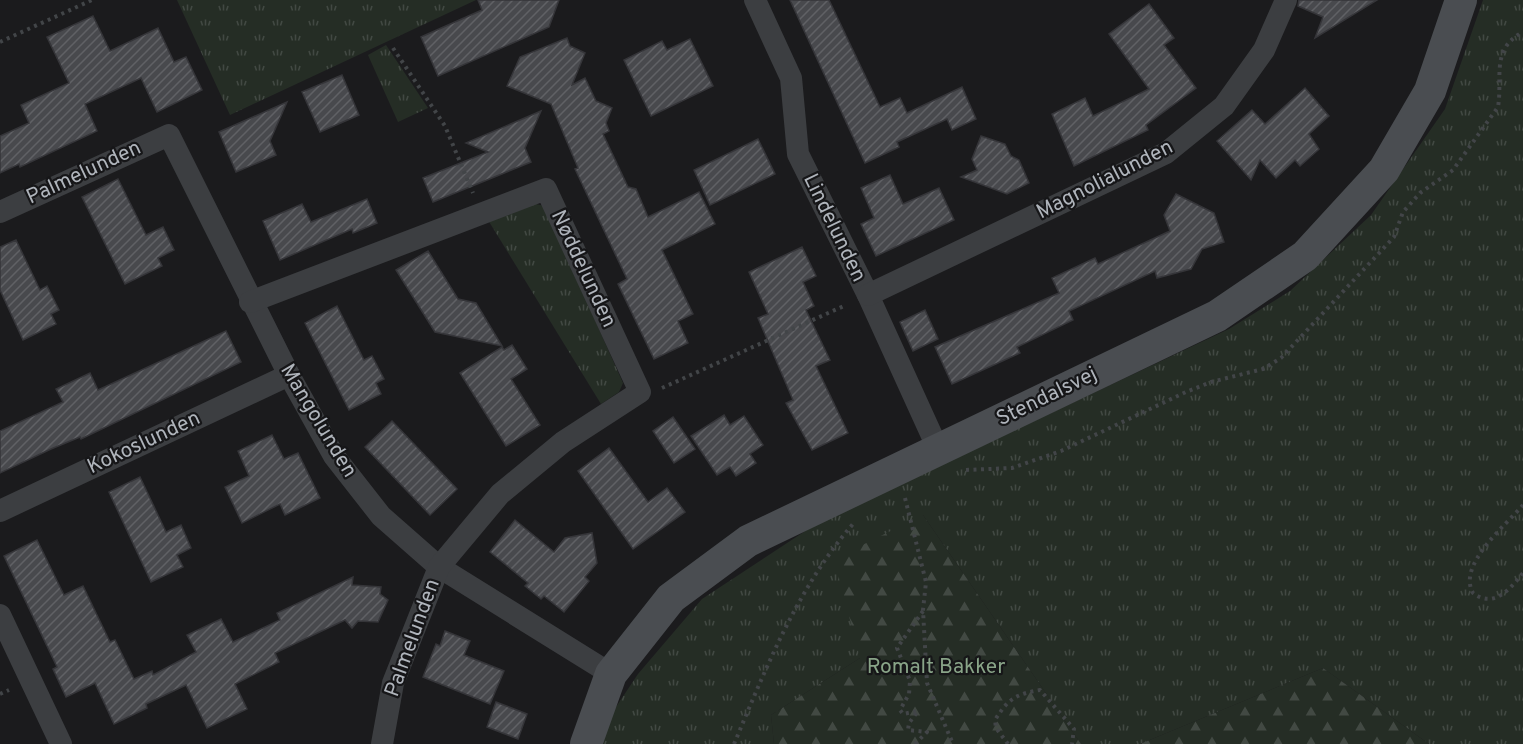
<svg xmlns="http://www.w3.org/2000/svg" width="1523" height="744" viewBox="0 0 1523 744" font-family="Overpass,sans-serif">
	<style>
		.grass { fill: url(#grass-tufts) }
		.forest { fill: url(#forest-firs) }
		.building { fill: url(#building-hatch); stroke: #353539; stroke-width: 1.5 }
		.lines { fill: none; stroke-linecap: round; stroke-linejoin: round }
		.path { stroke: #424548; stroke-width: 4; stroke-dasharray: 3 4.5; stroke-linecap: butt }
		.street { stroke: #3c3e41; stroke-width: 22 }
		.secondary { stroke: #4a4d51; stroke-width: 32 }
		.labels { text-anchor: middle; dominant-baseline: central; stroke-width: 4.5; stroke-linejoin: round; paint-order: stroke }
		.street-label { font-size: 21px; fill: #afb4bb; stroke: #161618 }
		.park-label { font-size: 21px; fill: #89a488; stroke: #161618 }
	</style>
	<defs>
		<pattern id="grass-tufts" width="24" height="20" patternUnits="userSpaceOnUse" patternTransform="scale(1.5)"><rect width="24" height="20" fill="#252d25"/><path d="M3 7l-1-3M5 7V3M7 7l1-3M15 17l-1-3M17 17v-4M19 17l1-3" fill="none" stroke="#424943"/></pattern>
		<pattern id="forest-firs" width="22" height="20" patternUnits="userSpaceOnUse" patternTransform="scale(1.5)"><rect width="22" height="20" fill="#252d25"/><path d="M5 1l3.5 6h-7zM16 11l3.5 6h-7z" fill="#424943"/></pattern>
		<pattern id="building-hatch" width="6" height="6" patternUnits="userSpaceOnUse" patternTransform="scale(1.5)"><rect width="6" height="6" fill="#48494d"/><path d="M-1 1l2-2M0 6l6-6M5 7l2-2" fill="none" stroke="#606165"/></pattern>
	</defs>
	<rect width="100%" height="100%" fill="#1b1b1d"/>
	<g class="grass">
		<polygon points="177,0 476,0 230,115"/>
		<polygon points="1483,0 1523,0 1523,744 1429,744 1323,668 1140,744 1081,744 923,515 860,658 771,715 774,744 601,744 612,713 638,674 702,599 816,524 1229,329 1290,291 1371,215 1445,109"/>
		<polygon points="386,45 428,108 398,122 368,55"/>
		<polygon points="532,203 544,206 623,383 619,392 601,404 488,220"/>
	</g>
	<g class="forest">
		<polygon points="923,515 1081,744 774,744 771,715 860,658 834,559"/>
		<polygon points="1323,668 1429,744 1140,744"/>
	</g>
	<g class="building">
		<polygon points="478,0 559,0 549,27 438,76 421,37 482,10"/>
		<polygon points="790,0 829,0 880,107 900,98 907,113 962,87 976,119 952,130 947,119 897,142 899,147 865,163"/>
		<polygon points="1299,0 1377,0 1315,38 1323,17 1298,6"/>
		<polygon points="1149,4 1174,38 1164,45 1196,88 1146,125 1148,130 1074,166 1052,114 1085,98 1093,116 1149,89 1109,34"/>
		<polygon points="93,16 110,51 158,28 174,62 186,57 202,90 157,112 141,78 85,104 97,131 20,167 19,164 0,173 0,136 29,123 21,105 69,83 47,37"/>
		<polygon points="567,38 570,46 585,53 572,85 585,78 596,101 612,108 606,123 609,131 603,134 628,187 636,189 648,217 699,192 715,224 662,250 693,314 678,321 688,343 654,359 618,284 627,279 575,169 578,168 551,104 507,86 520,57"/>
		<polygon points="690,39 713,86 651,116 624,60 662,41 667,50"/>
		<polygon points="342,75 359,115 320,132 302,92"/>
		<polygon points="1305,88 1329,116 1309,134 1319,149 1300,166 1295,160 1276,178 1260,160 1251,180 1217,141 1252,110 1265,124"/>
		<polygon points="287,102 270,141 276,155 236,172 219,132"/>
		<polygon points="541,111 525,148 531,162 433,202 423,178 488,152 466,143"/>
		<polygon points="981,136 1005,144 1011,156 1019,160 1029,183 1007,194 961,177 977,170 972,159"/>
		<polygon points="758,139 775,174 710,205 694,170"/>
		<polygon points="890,175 903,204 939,188 954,220 876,256 861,224 874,218 861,188"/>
		<polygon points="118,179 146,235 163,227 174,250 158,258 162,266 125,284 82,197"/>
		<polygon points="1176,194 1214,213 1224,242 1202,249 1191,269 1157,278 1155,271 1069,311 1073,320 1017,347 1020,353 952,384 935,347 1059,293 1052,278 1095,258 1098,264 1170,231 1164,215"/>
		<polygon points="367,199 377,223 353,233 352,229 280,260 263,221 302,204 311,222"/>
		<polygon points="16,240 40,290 47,286 59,310 51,314 56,324 23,340 0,290 0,247"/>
		<polygon points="802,247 816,276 803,282 814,306 806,310 830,360 816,366 848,433 812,450 786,403 793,400 758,318 768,314 749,272"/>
		<polygon points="428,251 458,299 476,303 502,346 435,332 396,270"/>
		<polygon points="337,306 364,360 372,356 384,379 376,383 381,394 349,410 305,323"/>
		<polygon points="925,310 938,339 913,351 900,322"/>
		<polygon points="226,331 241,362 81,439 80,437 51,449 0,473 0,431 63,402 56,389 90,373 98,390"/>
		<polygon points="512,345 527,369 511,379 540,425 506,446 460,373 502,347 504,350"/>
		<polygon points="724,415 730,425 744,416 763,445 750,454 756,463 736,476 730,467 717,475 691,436"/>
		<polygon points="673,417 695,449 674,463 653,431"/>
		<polygon points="392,421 457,489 430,515 365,447"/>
		<polygon points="272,435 284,459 298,453 320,498 285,515 280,504 242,523 225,487 249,476 238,451"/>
		<polygon points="609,448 648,502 667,488 685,512 633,549 578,471"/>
		<polygon points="140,477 166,532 181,525 191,548 177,555 183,567 151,582 109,492"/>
		<polygon points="515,520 554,552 565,538 592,533 597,563 585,577 589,581 564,612 544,596 541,599 525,586 528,583 490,552"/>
		<polygon points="37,540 64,595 83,586 110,642 115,640 134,679 152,671 153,675 196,652 187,635 221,619 233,642 280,620 277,613 353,577 352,585 381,587 380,594 388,600 378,622 358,621 352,628 345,620 275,653 279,662 235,684 247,709 207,728 186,685 146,704 147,708 114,724 95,683 66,697 53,669 57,667 4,556"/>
		<polygon points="445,631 470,641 464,655 504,671 490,704 423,677 436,644 440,646"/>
		<polygon points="496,702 527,714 518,739 487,727"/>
	</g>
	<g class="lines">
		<g class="path">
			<polyline points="0,42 92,0"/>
			<polyline points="393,48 445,126 473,193"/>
			<polyline points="662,388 846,305"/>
			<path d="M966,470L1012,468L1061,451L1186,392L1211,382L1263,369L1281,358L1394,237L1403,212L1420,193L1453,170L1498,107C1503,78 1490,49 1523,32"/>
			<polyline points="905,498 926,582 923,610 927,683 953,744"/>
			<path d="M1523,505C1505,526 1457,565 1473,593C1494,609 1510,589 1523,573"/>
			<polyline points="0,694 9,690"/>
			<path d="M734,744C766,668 798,587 853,524"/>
			<polyline points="915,744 927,732 908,730 909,723 918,711 903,714 900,710 909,694 910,681 897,648 923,611"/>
			<path d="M1008,744L996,728L995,720C1008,699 1016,694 1040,690L1074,729L1072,744"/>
		</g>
		<g class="street">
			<polyline points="755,0 791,78 798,154 868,295 938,449"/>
			<polyline points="0,212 169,135 289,375 334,456 381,516 439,567 611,674"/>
			<polyline points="868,295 1166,153 1224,106 1264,50 1286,0"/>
			<polyline points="250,302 546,189 640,392 563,442 500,494 439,567 393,683 382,744"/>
			<polyline points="0,511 289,375"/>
			<polyline points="0,615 61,744"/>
		</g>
		<polyline class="secondary" points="586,744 611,674 671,598 748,541 1217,316 1305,256 1384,170 1430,91 1461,0"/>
	</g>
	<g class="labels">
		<g class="street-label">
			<text transform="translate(84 173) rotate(-25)">Palmelunden</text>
			<text transform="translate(1105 180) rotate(-27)">Magnolialunden</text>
			<text transform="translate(834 228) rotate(64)">Lindelunden</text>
			<text transform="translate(583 269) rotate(65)">Nøddelunden</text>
			<text transform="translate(1047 397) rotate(-26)">Stendalsvej</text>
			<text transform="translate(318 421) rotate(59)">Mangolunden</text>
			<text transform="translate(144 443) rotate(-25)">Kokoslunden</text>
			<text transform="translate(413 638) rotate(-70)">Palmelunden</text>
		</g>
		<g class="park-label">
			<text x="936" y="667">Romalt Bakker</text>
		</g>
	</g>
</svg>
